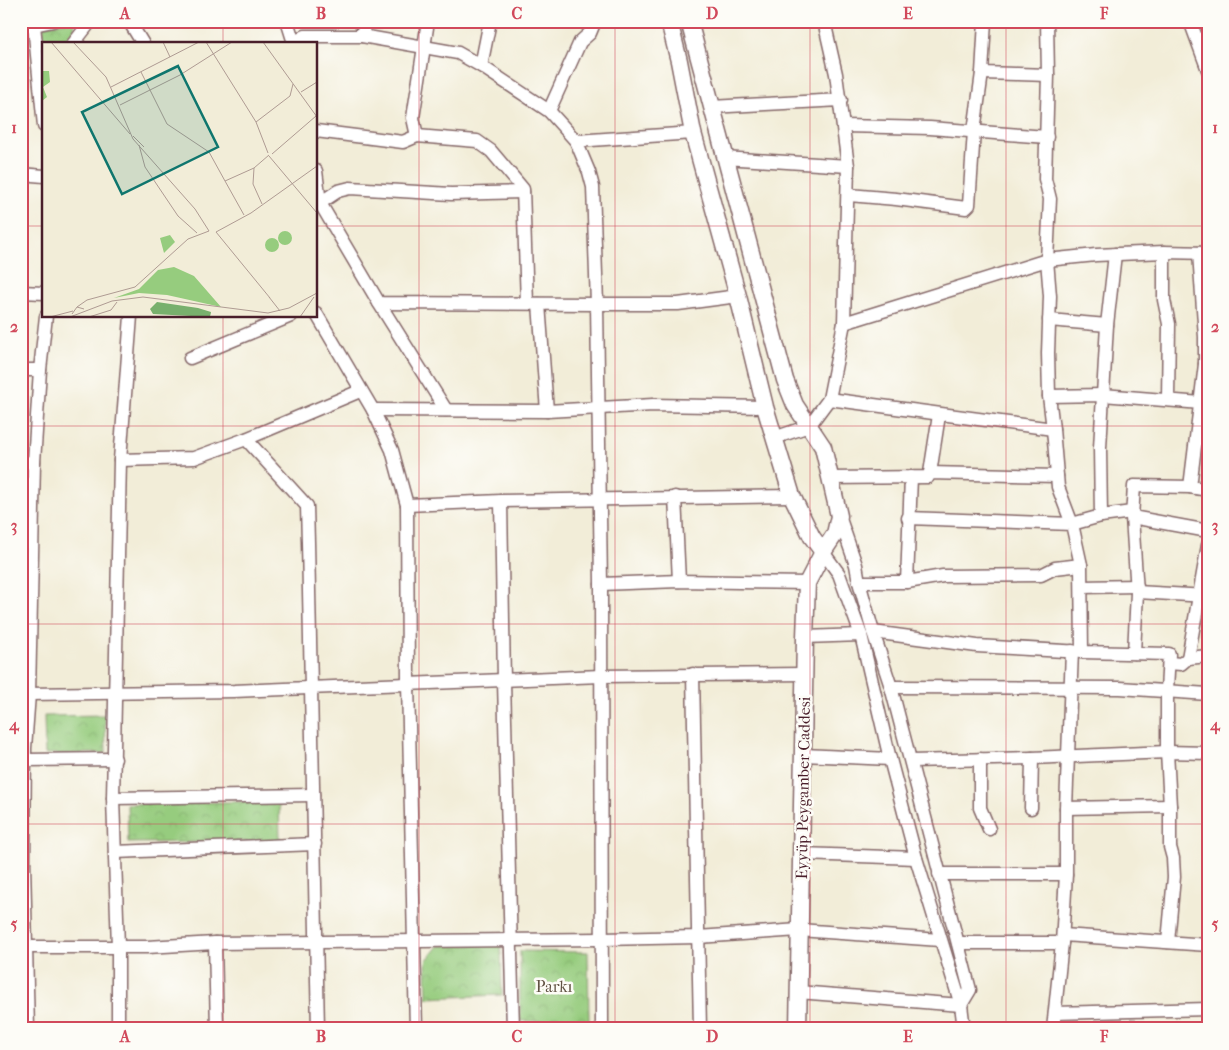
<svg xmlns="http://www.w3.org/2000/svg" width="1229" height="1050" viewBox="0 0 1229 1050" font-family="'IM FELL French Canon',serif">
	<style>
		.park { fill: url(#park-crowns); stroke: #707654 }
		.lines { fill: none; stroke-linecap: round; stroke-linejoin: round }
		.minor-casing { stroke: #856768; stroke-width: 15 }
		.major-casing { stroke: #856768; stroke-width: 19 }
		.minor { stroke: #fff; stroke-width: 12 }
		.major { stroke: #fff; stroke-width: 16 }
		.grid { fill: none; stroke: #d1495b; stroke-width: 1; stroke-opacity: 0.55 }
		.labels { text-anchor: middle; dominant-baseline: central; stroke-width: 5; stroke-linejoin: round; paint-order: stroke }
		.street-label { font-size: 16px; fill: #4a1f2b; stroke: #fdfcf7 }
		.park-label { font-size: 16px; fill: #615344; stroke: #fdfcf7 }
		.inset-road { fill: none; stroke: #af9b93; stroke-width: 1 }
		.view { fill: #0f766e; fill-opacity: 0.15; stroke: #0f766e; stroke-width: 2.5 }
		.inset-edge { fill: none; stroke: #4a1f2b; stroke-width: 2.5 }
		.neatline { fill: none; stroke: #d1495b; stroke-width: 2 }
		.grid-label { font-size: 16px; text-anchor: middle; font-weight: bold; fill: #d1495b }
	</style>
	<defs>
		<pattern id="park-crowns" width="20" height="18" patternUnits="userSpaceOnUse" patternTransform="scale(1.25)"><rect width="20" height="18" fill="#96cc7e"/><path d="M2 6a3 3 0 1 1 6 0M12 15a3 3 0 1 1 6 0" fill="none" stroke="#83af6d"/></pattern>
	</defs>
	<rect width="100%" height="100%" fill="#fdfcf7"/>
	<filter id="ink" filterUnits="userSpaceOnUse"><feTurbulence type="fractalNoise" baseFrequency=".02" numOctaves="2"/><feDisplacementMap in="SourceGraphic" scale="10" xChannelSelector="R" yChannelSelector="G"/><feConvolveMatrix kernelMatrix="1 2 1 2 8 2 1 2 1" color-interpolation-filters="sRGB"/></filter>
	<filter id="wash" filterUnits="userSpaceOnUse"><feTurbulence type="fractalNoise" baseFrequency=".0096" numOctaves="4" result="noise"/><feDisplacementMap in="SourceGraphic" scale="20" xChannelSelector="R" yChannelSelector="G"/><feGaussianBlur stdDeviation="1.12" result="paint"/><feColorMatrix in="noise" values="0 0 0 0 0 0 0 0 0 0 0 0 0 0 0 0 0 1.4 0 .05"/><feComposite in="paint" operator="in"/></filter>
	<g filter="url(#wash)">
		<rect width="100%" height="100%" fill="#f2edd8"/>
		<g class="park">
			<polygon points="70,21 75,21 74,30 62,44 44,44 43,26"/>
			<polygon points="105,715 106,753 45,754 44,716"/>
			<polygon points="279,801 280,841 128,843 127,804"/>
			<polygon points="501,944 502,995 427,998 426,961 438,946"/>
			<polygon points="520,951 588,952 589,1021 520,1021"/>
		</g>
	</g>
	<g filter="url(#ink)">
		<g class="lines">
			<g class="minor-casing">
				<g id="minor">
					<polyline points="34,21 34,25 53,21"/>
					<polyline points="129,21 143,44"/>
					<polyline points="289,21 289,27 294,43 305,36 362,36 365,21"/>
					<polyline points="1190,21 1208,70"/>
					<polyline points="21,27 34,25 44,126"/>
					<polyline points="362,36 458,53 481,66 549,111 576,141 589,172 593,187 597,304 678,304 738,296"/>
					<polyline points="73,44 91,21"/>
					<polyline points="481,66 490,21"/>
					<polyline points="982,73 1048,75"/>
					<polyline points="711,107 841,100"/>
					<polyline points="549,111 580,42 590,33 595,21"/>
					<polyline points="844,126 930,128 1047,137"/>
					<polyline points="316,131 403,142 417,136 477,141 491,151 523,189 527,303"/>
					<polyline points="417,136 413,118 428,21"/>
					<polyline points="576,141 693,133"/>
					<polyline points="724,158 848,166"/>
					<polyline points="316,171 320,203 338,191 350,188 451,194 523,192"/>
					<polyline points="21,174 44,176"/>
					<polyline points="849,195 896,199 966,208 969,205 974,131 982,73 985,21"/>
					<polyline points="316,205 320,203 379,303 597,304 601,584 602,1029"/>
					<polyline points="1164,252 1164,300 1169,324 1168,399"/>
					<polyline points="1199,253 1205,337 1205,364"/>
					<polyline points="21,292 44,293"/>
					<polyline points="379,303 446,410"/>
					<polyline points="539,304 547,411"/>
					<polyline points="316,313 373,410 392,450 407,505 408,683 416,1029"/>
					<polyline points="1049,320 1107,325"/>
					<polyline points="844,323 1047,260 1096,255 1164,252 1208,253"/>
					<polyline points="190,358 291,316"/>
					<polyline points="21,370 40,370"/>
					<polyline points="1049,396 1103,395 1201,403"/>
					<polyline points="829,399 1053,429 1049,396 1048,353 1050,296 1047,260 1050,199 1045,179 1048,75 1047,21"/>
					<polyline points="373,410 547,411 653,405 765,407"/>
					<polyline points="1053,429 1058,487 1072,524 1101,516 1132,512"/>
					<polyline points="774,438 809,426 829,399 844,323 848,166 836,74 824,21"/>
					<path d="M246,439L307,506C312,680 314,854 318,1029"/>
					<polyline points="120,460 194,458 246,439 360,391"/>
					<polyline points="21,463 34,462"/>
					<polyline points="930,473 939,415"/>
					<polyline points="830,478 928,477 930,473 1057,476"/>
					<polyline points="1190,487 1205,364 1208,364"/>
					<polyline points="675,497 679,581"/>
					<polyline points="501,501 504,681 513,1029"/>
					<polyline points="407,505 501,501 792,496"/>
					<polyline points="839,516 856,565 859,582 873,632 891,687 970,990 961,1005"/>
					<polyline points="1101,516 1100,448 1107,325 1115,254"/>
					<polyline points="1132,517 1208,531"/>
					<polyline points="908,518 1072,524 1081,565 1082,652"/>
					<polyline points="823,552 839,574 861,635 890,759 916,858 961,1005 964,1029"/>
					<polyline points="859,582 907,582 943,576 1041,575 1055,568 1081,565"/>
					<polyline points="907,582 911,477"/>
					<polyline points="601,584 679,581 807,583"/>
					<polyline points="1082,587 1137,586"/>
					<polyline points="1137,592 1207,596"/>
					<polyline points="873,632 977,646 1082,652 1169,654 1167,690 1167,752 1170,806 1170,847 1173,858 1174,877 1168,942"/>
					<polyline points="805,637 861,635"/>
					<polyline points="1134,653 1137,592 1132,517 1134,486 1190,487 1208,490"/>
					<polyline points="1188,658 1208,545"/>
					<polyline points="1169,663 1181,664 1188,658 1208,656"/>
					<polyline points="693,674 700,1029"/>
					<polyline points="891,687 1120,688 1208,694"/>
					<polyline points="29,694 234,691 601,676 805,674"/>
					<polyline points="803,755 890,759"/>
					<polyline points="980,759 980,808 989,829"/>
					<polyline points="25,760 115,759"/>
					<polyline points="911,761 1032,758 1167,752 1208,753"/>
					<polyline points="113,798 313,795"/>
					<polyline points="1031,808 1032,758"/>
					<polyline points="1066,808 1170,806"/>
					<polyline points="115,852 315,844"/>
					<polyline points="802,854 916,858"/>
					<polyline points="939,874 1066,874"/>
					<polyline points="1063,935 1208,945"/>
					<polyline points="215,943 217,1029"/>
					<polyline points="958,943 1062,943"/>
					<polyline points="21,947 147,947 215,943 602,939 698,937 799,930 940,940"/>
					<polyline points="798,992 961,1005"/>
					<polyline points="1055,1013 1208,1009"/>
					<polyline points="28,1029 24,863 25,748 29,694 34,462 40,370 46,316"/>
					<polyline points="118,1029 118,947 113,798 120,460 131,316"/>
					<polyline points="1053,1029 1062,943 1066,874 1066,808 1072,651"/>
				</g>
			</g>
			<g class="major-casing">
				<g id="major">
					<polyline points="669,21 679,61 693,133 738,296 765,407 792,496 812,537 823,552"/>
					<polyline points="689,21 785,380 795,405 823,447 839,516 835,534 823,552 807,583 805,637 798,1029"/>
				</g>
			</g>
			<use href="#minor" class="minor"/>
			<use href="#major" class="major"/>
		</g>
	</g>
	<path class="grid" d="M223,21V44M419,21V1029M615,21V1029M810,21V1029M1006,21V1029M21,226H44M316,226H1208M223,316V1029M21,426H1208M21,624H1208M21,824H1208"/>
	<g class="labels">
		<g class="street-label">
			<text transform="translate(803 788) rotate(-89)">Eyyüp Peygamber Caddesi</text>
		</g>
		<g class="park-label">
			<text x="554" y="986">Parkı</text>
		</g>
	</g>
	<g transform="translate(42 42)">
		<rect width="275" height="275" fill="#f2edd8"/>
		<path d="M128,193L133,200L122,211L118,196Z" fill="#96cc7e"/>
		<path d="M115,260L156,266L169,270L168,275L111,272L108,267Z" fill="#78b06d"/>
		<path d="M0,29H7L8,40L1,45L5,55L0,59ZM132,225L152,234L179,265L125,253L97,251L72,256L97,247L116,228Z" fill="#96cc7e"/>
		<path d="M236 196a7 7 0 1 1 14 0a7 7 0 1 1-14 0ZM223 203a7 7 0 1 1 14 0a7 7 0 1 1-14 0Z" fill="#96cc7e"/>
		<path class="inset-road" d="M9,0L88,92M31,0L64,35L91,97L153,167L167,189M121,0L128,15M164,0L214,80L226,111M221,0L275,75M99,30L125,82L167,110L183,139M69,45L157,0M259,50L275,40M78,63L138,33L190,0M214,80L248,54L251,42M91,94L102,105M97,103L103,125L136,174L155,191M230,112L274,74M227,114L275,171M220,162L211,142L212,126L227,113M202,173L183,139L212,126M227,255L238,269M228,256L174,190L209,171L275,124M35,265L45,258L93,245L146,197L167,189M30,272L35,265L42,267M8,275L31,269M28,275L70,259L101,255L226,271L247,266L275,251M47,275L69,268L75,260M258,275L272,255"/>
		<path class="view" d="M136,24L176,105L80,152L40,70Z"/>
		<rect width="275" height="275" class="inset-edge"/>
	</g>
	<rect width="1229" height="1050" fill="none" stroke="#fdfcf7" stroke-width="55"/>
	<rect x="28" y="28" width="1174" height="994" class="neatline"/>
	<g class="grid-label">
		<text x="125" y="19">A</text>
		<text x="321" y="19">B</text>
		<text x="517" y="19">C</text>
		<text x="712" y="19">D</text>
		<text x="908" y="19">E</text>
		<text x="1104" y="19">F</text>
		<text x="14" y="133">1</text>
		<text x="1215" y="133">1</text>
		<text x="14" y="332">2</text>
		<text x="1215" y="332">2</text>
		<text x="14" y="531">3</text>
		<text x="1215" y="531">3</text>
		<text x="14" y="730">4</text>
		<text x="1215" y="730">4</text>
		<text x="14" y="929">5</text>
		<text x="1215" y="929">5</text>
		<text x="125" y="1042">A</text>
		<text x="321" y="1042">B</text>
		<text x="517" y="1042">C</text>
		<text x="712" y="1042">D</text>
		<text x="908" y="1042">E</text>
		<text x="1104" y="1042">F</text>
	</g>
</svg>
